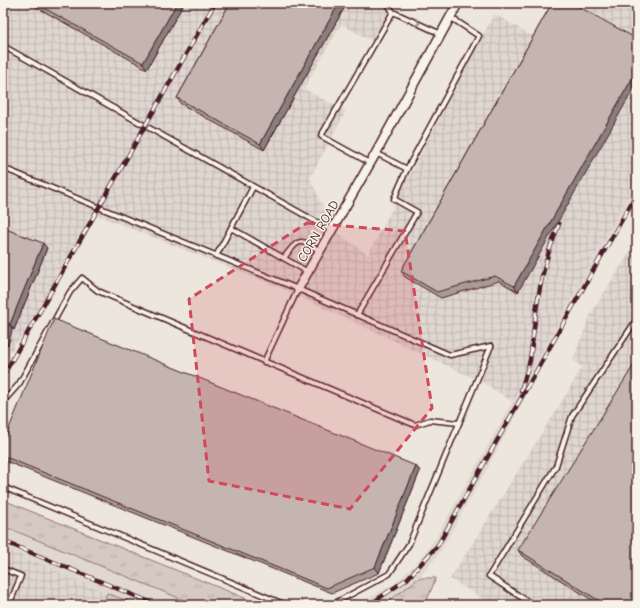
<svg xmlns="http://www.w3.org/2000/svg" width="640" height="608" viewBox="0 0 640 608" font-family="'Comic Neue',sans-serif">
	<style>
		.built { fill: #e0d7d0 }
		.industrial { fill: url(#industrial-grid) }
		.grass { fill: url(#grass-tufts); stroke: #907476 }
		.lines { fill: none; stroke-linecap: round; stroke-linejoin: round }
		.service-casing { stroke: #4a1f2b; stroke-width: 7 }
		.minor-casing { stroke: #4a1f2b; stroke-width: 11 }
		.service { stroke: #f7f3e8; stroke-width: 4 }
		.minor { stroke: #f7f3e8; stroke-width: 8 }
		.rail-casing { stroke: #4a1f2b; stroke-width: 4.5 }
		.rail { stroke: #f7f3e8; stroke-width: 3; stroke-dasharray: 9; stroke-linecap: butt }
		.wall { fill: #a99c97; stroke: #4a1f2b }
		.shaded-wall { fill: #897f7b; stroke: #4a1f2b }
		.building { fill: #c4b5b0; stroke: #4a1f2b }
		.oneway { stroke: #a0898a }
		.marked { fill: #d1495b; fill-opacity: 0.2; stroke: #d1495b; stroke-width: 3; stroke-dasharray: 8 5; stroke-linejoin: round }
		.labels { text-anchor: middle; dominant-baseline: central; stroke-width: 3; stroke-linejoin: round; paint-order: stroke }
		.street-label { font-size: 13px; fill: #4a1f2b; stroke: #f7f3e8 }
	</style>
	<defs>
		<pattern id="industrial-grid" width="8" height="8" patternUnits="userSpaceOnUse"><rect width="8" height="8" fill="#e0d7d0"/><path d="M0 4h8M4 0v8" fill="none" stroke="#c2b8b3"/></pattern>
		<pattern id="grass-tufts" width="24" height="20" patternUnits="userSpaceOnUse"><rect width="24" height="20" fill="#d5c9c2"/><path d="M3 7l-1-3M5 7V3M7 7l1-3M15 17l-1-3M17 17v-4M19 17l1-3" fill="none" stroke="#b8aca7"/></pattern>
	</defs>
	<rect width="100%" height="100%" fill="#ece6dd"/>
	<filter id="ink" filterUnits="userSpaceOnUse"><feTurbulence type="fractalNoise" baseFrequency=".025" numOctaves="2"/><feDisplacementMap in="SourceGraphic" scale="8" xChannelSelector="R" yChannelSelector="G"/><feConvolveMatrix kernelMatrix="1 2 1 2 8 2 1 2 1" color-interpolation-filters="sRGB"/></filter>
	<g filter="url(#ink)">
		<g class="built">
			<polygon points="637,181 637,199 545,360 489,465 439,554 419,578 394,599 384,605 357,605 394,584 417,563 435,539"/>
			<polygon points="3,526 52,545 196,605 138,605 107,593 3,547"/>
		</g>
		<g class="industrial">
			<polygon points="3,3 398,3 375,43 341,24 304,89 346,111 310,178 333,229 368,255 494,14 541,41 561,3 637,3 637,181 513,402 484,383 281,288 92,213 28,327 3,362"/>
			<polygon points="637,241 637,605 494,605 450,579 564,398 582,367 573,360 590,315"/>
			<polygon points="3,547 107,593 103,605 3,605"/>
		</g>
		<g class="grass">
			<polygon points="3,500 262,605 196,605 3,526"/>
			<polygon points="419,578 436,578 425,605 384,605"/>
			<polygon points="107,593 138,605 103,605"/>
		</g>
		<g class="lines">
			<g class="service-casing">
				<g id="service">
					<polyline points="387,3 393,12 441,34"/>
					<polyline points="3,46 331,230"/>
					<polyline points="376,153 407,169"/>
					<polyline points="370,163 321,136 393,12"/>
					<polyline points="3,168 298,289 450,355 491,346"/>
					<polyline points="231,228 308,272"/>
					<polyline points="216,256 253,187"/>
					<path d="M284,258C298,239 300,237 320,251"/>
					<polyline points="357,315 417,212 394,199 407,169 479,36 450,17"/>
					<polyline points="264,362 298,289"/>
					<polyline points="3,402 19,384 70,292 82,278 98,291 415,425 430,420 459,423"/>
					<polyline points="3,487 286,605"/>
					<polyline points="3,569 21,576 9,605"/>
					<polyline points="331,605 389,574 409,544 491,346"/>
					<polyline points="533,605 489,576 556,466 572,416 637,319"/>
				</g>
			</g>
			<g class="minor-casing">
				<polyline id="minor" points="298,289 376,153 458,3"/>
			</g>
			<use href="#service" class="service"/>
			<use href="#minor" class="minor"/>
			<g class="rail-casing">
				<g id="rail">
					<polyline points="3,376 215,3"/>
					<polyline points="521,391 530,360 537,304 542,277 549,251 559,224"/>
					<polyline points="3,541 157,605"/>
					<polyline points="369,605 407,579 438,545 637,193"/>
				</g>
			</g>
			<use href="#rail" class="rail"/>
		</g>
		<g class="wall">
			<polygon points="29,3 184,3 147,69"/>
			<polygon points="230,3 347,3 264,150 181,104 177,98"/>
			<polygon points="552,3 518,292 499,281 441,298 405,277 401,271"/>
			<polygon points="3,228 47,248 14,330 12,329 8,345 3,343"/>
			<polygon points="3,456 416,466 420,471 379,573 332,593 3,460"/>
			<polygon points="518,550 637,605 600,605 522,556"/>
		</g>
		<g class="shaded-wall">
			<polygon points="177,3 184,3 147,69 143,63"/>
			<polygon points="339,3 347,3 264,150 260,144"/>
			<polygon points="637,70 637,83 518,292 514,286"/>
			<polygon points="43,243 47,248 14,330 10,324"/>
			<polygon points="8,323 12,329 8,345 4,339"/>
			<polygon points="416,466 420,471 379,573 375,567"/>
		</g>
		<g class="building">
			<polygon points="35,3 177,3 143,63"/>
			<polygon points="230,3 339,3 260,144 177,98"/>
			<polygon points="552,3 572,3 637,39 637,70 514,286 495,276 437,292 401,271"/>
			<polygon points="3,228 43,243 10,324 8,323 4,339 3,339"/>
			<polygon points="54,319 416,466 375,567 327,588 3,456 3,443"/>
			<polygon points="637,360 637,605 606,605 518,550"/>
		</g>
		<defs><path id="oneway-chevron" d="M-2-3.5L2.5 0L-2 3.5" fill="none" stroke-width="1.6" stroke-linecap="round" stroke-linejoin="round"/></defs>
		<use class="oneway" href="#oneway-chevron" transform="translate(417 23) rotate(24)"/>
	</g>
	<path class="marked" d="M307,223L405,231L432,408L350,509L209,481L189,299Z"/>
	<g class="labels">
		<g class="street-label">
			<text transform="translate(318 231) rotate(-60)">CORN ROAD</text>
		</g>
	</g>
	<rect width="640" height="608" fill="none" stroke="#f7f3e8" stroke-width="16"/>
	<rect x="8" y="8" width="624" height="592" fill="none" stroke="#4a1f2b" stroke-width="1.5" filter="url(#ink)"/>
</svg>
